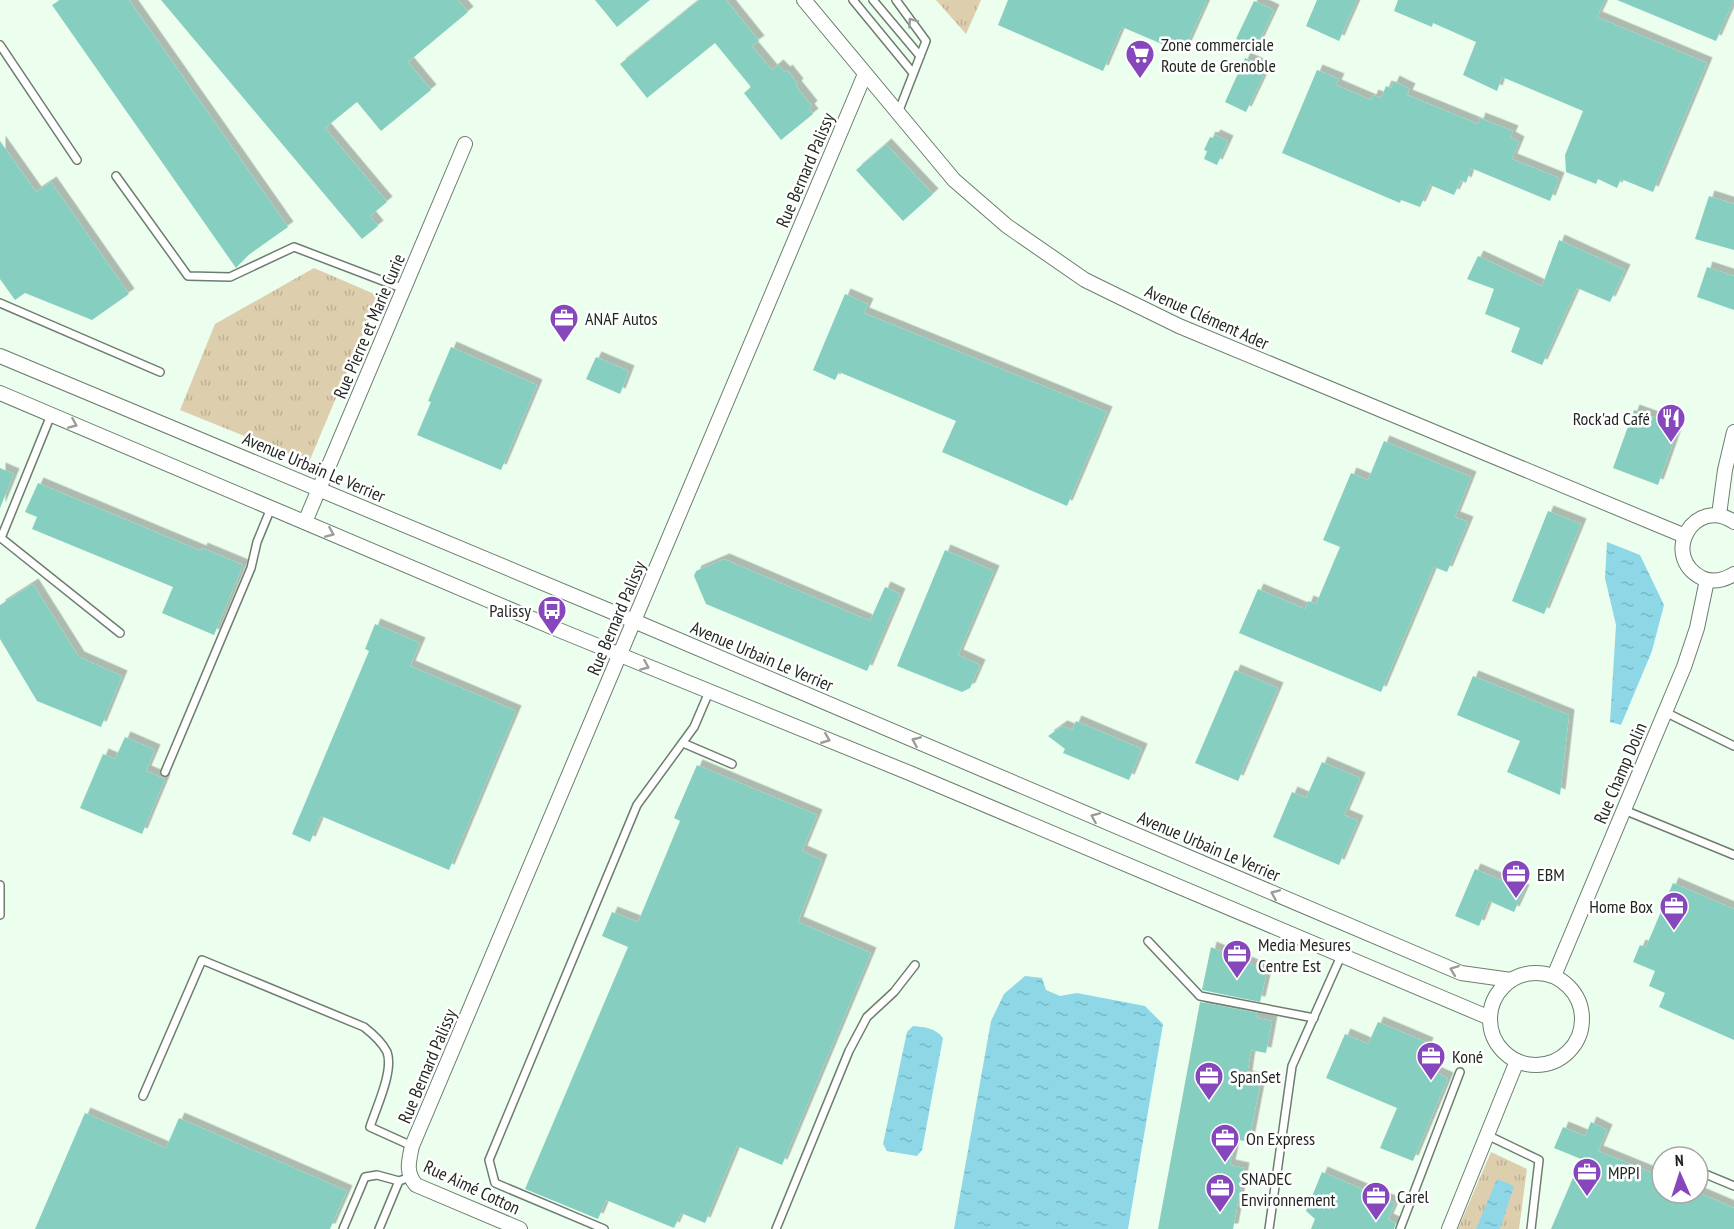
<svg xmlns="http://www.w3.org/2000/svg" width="1734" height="1229" viewBox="0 0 1734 1229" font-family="'PT Sans Narrow',sans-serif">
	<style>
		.grass { fill: url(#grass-tufts) }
		.water { fill: url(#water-ripples) }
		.building { fill: #86cfc0; filter: url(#shadow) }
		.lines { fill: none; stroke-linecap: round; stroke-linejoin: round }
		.service-casing { stroke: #6d7d6f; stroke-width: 10 }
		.minor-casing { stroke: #6d7d6f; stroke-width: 16 }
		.service { stroke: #fff; stroke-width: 7 }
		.minor { stroke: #fff; stroke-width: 14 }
		.oneway { stroke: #9a9d9a }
		.labels { text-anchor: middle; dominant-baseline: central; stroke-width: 5; stroke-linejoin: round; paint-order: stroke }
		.poi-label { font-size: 18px; fill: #1f251f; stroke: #fff; text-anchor: start }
		.street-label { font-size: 18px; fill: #1f251f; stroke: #fff }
	</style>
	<defs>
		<pattern id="grass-tufts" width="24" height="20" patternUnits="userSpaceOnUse" patternTransform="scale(1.5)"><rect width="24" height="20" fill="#ddceae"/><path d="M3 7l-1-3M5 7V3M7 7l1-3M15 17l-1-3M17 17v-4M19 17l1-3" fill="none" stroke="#bdb195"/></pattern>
		<pattern id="water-ripples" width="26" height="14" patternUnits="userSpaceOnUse" patternTransform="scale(1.5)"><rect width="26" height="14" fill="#8ed7e6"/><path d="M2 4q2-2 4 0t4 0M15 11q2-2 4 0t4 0" fill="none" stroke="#7ab8c5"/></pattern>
		<filter id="shadow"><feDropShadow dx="5.5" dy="-5.5" stdDeviation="0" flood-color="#0004"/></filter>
	</defs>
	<rect width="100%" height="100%" fill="#ecfeee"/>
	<g class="grass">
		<polygon points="936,0 981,0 966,34"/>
		<polygon points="314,268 379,296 309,462 180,410 215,324"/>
		<polygon points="1491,1152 1527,1169 1519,1229 1458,1229"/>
	</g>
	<g class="water">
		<polygon points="1607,542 1640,555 1664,605 1652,651 1621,725 1610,722 1616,625 1605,578"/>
		<polygon points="1025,976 1042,978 1046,990 1060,996 1077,993 1145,1006 1163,1024 1128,1229 954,1229 991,1021 1004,994"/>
		<path d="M913,1026C925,1027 935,1028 943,1038L922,1150L917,1156L887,1151L883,1144L907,1032Z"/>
		<polygon points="1497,1179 1514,1186 1500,1229 1476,1229"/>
	</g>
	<g class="building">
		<polygon points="60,0 129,0 288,227 247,256 236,268 52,5"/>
		<polygon points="161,0 458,0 468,12 408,62 431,90 381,131 357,102 325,128 387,202 370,216 378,226 362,239"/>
		<polygon points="595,0 650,0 617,27"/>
		<polygon points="699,0 726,0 759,41 752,46 772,70 778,65 785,72 787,70 798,84 796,86 812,106 809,109 813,114 781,140 744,93 751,87 715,43 647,98 620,64"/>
		<polygon points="1008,0 1207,0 1183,53 1122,27 1103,71 998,25"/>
		<polygon points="1317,0 1357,0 1339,41 1306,26"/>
		<polygon points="1398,0 1605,0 1597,17 1707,63 1653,192 1621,179 1617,188 1598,179 1596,184 1566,172 1565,155 1583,111 1502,77 1497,91 1463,75 1476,42 1433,23 1432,27 1394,11"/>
		<polygon points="1617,0 1734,0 1716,41"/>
		<polygon points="1254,1 1274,10 1256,48 1236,39"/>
		<polygon points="1245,58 1267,68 1246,112 1225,102"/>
		<polygon points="1317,70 1339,79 1336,85 1371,100 1373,95 1381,98 1386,86 1391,88 1394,81 1410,89 1407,95 1478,124 1480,118 1513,131 1510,137 1519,142 1512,159 1559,178 1550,201 1471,168 1466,183 1461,180 1454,195 1430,185 1420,207 1401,200 1400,203 1282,153"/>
		<polygon points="1215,135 1228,141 1217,165 1204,159 1207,151 1204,150 1210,137 1213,138"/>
		<polygon points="0,141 36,192 51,182 129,294 92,320 25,293 15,300 0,279"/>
		<polygon points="886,144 933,194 903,221 856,170"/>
		<polygon points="1709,196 1734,204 1734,250 1695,239"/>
		<polygon points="1559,240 1625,270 1610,302 1577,288 1542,365 1511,352 1520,328 1485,314 1494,289 1467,279 1478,256 1542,286"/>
		<polygon points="1707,267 1734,276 1734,310 1697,297"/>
		<polygon points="845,294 868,304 864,313 1107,412 1067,506 942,452 956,421 839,372 835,380 813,370"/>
		<polygon points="451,347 537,385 501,470 417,435 431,402 428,401"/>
		<polygon points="596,357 629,371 620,394 586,379"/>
		<polygon points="1634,410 1679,426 1658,485 1613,468"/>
		<polygon points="1384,441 1471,477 1455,517 1468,522 1447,572 1434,567 1381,692 1239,633 1258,589 1305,609 1308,601 1316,604 1340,547 1323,540 1351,473 1368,480"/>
		<polygon points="0,468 14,474 0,508"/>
		<polygon points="38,483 201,551 202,548 243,565 214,635 162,613 173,587 32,529 37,517 25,512"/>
		<polygon points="1548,511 1581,524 1544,614 1512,601"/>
		<polygon points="945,550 994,571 958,655 980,665 970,688 962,692 897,666"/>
		<polygon points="724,559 870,621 885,587 900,594 867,671 706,604 694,576 696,571"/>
		<polygon points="33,584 79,657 122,676 101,727 37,701 0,639 0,605"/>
		<polygon points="375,624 420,643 410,666 516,711 449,870 321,816 310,842 292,834 369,651 365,649"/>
		<polygon points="1235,670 1278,688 1238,781 1195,763"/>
		<polygon points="1473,676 1569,715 1560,795 1507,772 1520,741 1457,715"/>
		<polygon points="1076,721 1142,749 1129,780 1063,753 1065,749 1048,736 1062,726 1072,730"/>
		<polygon points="125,737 155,750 146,771 165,779 142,834 80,808 103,754 115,759"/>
		<polygon points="1322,762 1360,778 1344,815 1358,821 1339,865 1273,837 1292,792 1306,798"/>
		<polygon points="697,765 817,815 802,851 822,860 798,922 871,953 782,1165 737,1146 705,1223 681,1213 674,1228 606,1200 598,1219 525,1189 628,947 602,936 612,912 638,922 680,821 674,818"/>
		<polygon points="1475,869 1524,890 1514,912 1489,901 1479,926 1455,916"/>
		<polygon points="1673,883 1734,909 1734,1040 1659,1007 1665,993 1649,986 1655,971 1633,962 1640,945 1646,947"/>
		<polygon points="1211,947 1267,971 1260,1002 1202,990"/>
		<polygon points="1200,1002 1258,1013 1257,1018 1272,1021 1266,1053 1251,1050 1249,1062 1247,1076 1261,1079 1249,1142 1235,1139 1233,1152 1230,1165 1244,1168 1233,1229 1158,1229"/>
		<polygon points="1378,1022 1428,1043 1419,1065 1448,1078 1413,1161 1380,1148 1397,1108 1326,1078 1345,1034 1368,1044"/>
		<polygon points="85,1113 166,1148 179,1118 347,1191 330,1229 35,1229"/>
		<polygon points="1591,1122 1607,1130 1598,1151 1662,1177 1662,1193 1699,1193 1734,1208 1734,1229 1551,1229 1581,1159 1554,1148 1563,1127 1585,1136"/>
		<polygon points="1322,1172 1395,1203 1388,1219 1396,1223 1394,1229 1311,1229 1315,1219 1306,1211"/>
	</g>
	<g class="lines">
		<g class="service-casing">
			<g id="service">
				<polyline points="853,0 913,73"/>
				<polyline points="873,0 920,56"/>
				<polyline points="896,0 926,41 898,113"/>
				<polyline points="0,45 77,160"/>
				<polyline points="116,176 188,276 230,277 294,247 404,289"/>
				<polyline points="0,303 160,372"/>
				<polyline points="51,415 1,538 120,633"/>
				<polyline points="1665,712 1734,746"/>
				<polyline points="683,743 732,764"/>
				<polyline points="165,772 251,568 257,542 271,508"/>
				<polyline points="1624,810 1734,855"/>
				<polyline points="0,885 0,915"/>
				<polyline points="1148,941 1200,996 1314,1018"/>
				<path d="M143,1096L202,960L364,1027C373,1034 382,1042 387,1052C394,1071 376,1108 370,1127L412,1146"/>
				<polyline points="1487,1135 1539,1160 1531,1229"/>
				<polyline points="1698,1171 1734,1186"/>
				<polyline points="343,1229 365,1177 377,1175 399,1181"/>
				<polyline points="379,1229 399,1181 410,1177"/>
				<polyline points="604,1229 495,1183 489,1160 637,805 694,727 709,692"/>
				<polyline points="776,1229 849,1051 867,1017 894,992 915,965"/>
				<polyline points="1269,1229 1292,1066 1341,956"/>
				<polyline points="1400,1229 1460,1072"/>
			</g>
		</g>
		<g class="minor-casing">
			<g id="minor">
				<polyline points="804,0 954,180 1007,226 1085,280 1179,326 1685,536"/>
				<polyline points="0,356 634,621 1461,973 1511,980"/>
				<polyline points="0,393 554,628 912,774 1490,1018"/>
				<polyline points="1719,515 1725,470 1734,432"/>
				<polyline points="305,522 465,144"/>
				<path d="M1734,522C1695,495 1659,556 1702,578C1713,583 1724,580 1734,574"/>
				<circle cx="1536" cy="1019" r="46"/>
				<polyline points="1554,976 1684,667 1697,628 1707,580"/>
				<path d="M520,1229L416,1185C405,1172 409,1161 412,1146L865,74"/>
				<polyline points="1449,1229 1517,1061"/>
			</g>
		</g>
		<use href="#service" class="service"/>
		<use href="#minor" class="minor"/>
	</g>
	<defs><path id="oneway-chevron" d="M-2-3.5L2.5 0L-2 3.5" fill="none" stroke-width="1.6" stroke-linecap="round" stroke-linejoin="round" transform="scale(1.5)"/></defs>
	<g class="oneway">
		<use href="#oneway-chevron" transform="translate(912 22) rotate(-125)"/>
		<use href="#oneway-chevron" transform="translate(73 424) rotate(23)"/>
		<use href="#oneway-chevron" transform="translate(330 533) rotate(23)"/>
		<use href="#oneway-chevron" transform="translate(645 666) rotate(23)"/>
		<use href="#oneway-chevron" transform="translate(826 739) rotate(22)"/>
		<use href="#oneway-chevron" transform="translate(916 741) rotate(-157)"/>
		<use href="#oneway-chevron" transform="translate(1095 817) rotate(-157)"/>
		<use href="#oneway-chevron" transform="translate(1275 894) rotate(-157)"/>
		<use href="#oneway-chevron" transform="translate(1454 970) rotate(-159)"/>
	</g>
	<defs>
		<g id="supermarket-pin" transform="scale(1.5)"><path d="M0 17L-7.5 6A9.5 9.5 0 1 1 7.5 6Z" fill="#8747bc" stroke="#fff"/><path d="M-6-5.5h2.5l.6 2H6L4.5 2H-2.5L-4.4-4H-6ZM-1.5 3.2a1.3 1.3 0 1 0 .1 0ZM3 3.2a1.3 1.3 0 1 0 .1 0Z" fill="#fff"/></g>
		<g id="office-pin" transform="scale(1.5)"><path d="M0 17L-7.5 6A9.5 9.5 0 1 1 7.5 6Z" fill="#8747bc" stroke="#fff"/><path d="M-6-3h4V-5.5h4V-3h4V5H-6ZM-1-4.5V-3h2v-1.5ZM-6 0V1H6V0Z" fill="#fff"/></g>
		<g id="restaurant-pin" transform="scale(1.5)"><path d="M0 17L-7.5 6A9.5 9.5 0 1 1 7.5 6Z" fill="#8747bc" stroke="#fff"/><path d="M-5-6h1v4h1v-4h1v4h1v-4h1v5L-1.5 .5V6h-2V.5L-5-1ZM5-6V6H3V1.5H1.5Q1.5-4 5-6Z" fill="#fff"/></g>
		<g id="bus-pin" transform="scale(1.5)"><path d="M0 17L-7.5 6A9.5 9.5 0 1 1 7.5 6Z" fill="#8747bc" stroke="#fff"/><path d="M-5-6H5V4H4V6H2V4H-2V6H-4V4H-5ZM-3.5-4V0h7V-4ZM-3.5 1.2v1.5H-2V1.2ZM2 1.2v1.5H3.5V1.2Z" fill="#fff"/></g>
	</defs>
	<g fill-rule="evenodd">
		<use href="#supermarket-pin" x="1140" y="54"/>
		<use href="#office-pin" x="564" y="318"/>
		<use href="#restaurant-pin" x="1671" y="418"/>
		<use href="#bus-pin" x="552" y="610"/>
		<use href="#office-pin" x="1516" y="874"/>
		<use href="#office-pin" x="1674" y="906"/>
		<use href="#office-pin" x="1237" y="954"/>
		<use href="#office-pin" x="1431" y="1056"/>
		<use href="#office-pin" x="1209" y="1076"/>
		<use href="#office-pin" x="1225" y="1138"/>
		<use href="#office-pin" x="1587" y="1172"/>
		<use href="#office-pin" x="1220" y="1188"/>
		<use href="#office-pin" x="1376" y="1196"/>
	</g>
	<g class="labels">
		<g class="poi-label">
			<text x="1161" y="44">Zone commerciale<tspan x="1161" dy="21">Route de Grenoble</tspan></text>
			<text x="585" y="318">ANAF Autos</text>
			<text x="1650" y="418" text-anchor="end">Rock'ad Café</text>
			<text x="531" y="610" text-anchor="end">Palissy</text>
			<text x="1537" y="874">EBM</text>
			<text x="1653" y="906" text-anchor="end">Home Box</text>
			<text x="1258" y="944">Media Mesures<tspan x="1258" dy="21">Centre Est</tspan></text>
			<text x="1452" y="1056">Koné</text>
			<text x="1230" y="1076">SpanSet</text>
			<text x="1246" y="1138">On Express</text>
			<text x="1608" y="1172">MPPI</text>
			<text x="1241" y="1178">SNADEC<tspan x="1241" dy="21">Environnement</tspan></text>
			<text x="1397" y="1196">Carel</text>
		</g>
		<g class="street-label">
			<text transform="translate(805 170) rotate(-67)">Rue Bernard Palissy</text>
			<text transform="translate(1207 317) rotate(24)">Avenue Clément Ader</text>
			<text transform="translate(369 326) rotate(-67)">Rue Pierre et Marie Curie</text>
			<text transform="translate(314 467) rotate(23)">Avenue Urbain Le Verrier</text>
			<text transform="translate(616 618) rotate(-67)">Rue Bernard Palissy</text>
			<text transform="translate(762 656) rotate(23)">Avenue Urbain Le Verrier</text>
			<text transform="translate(1620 773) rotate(-67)">Rue Champ Dolin</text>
			<text transform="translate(1209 846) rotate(23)">Avenue Urbain Le Verrier</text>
			<text transform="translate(427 1066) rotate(-67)">Rue Bernard Palissy</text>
			<text transform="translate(472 1187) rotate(25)">Rue Aimé Cotton</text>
		</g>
	</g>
	<g transform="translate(1680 1175) rotate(357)"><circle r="28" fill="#ffffff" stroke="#a5a8a5" stroke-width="1.5"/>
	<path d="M0-4.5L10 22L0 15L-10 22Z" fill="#8747bc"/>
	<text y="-9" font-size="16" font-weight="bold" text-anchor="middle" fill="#1f251f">N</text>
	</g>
</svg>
